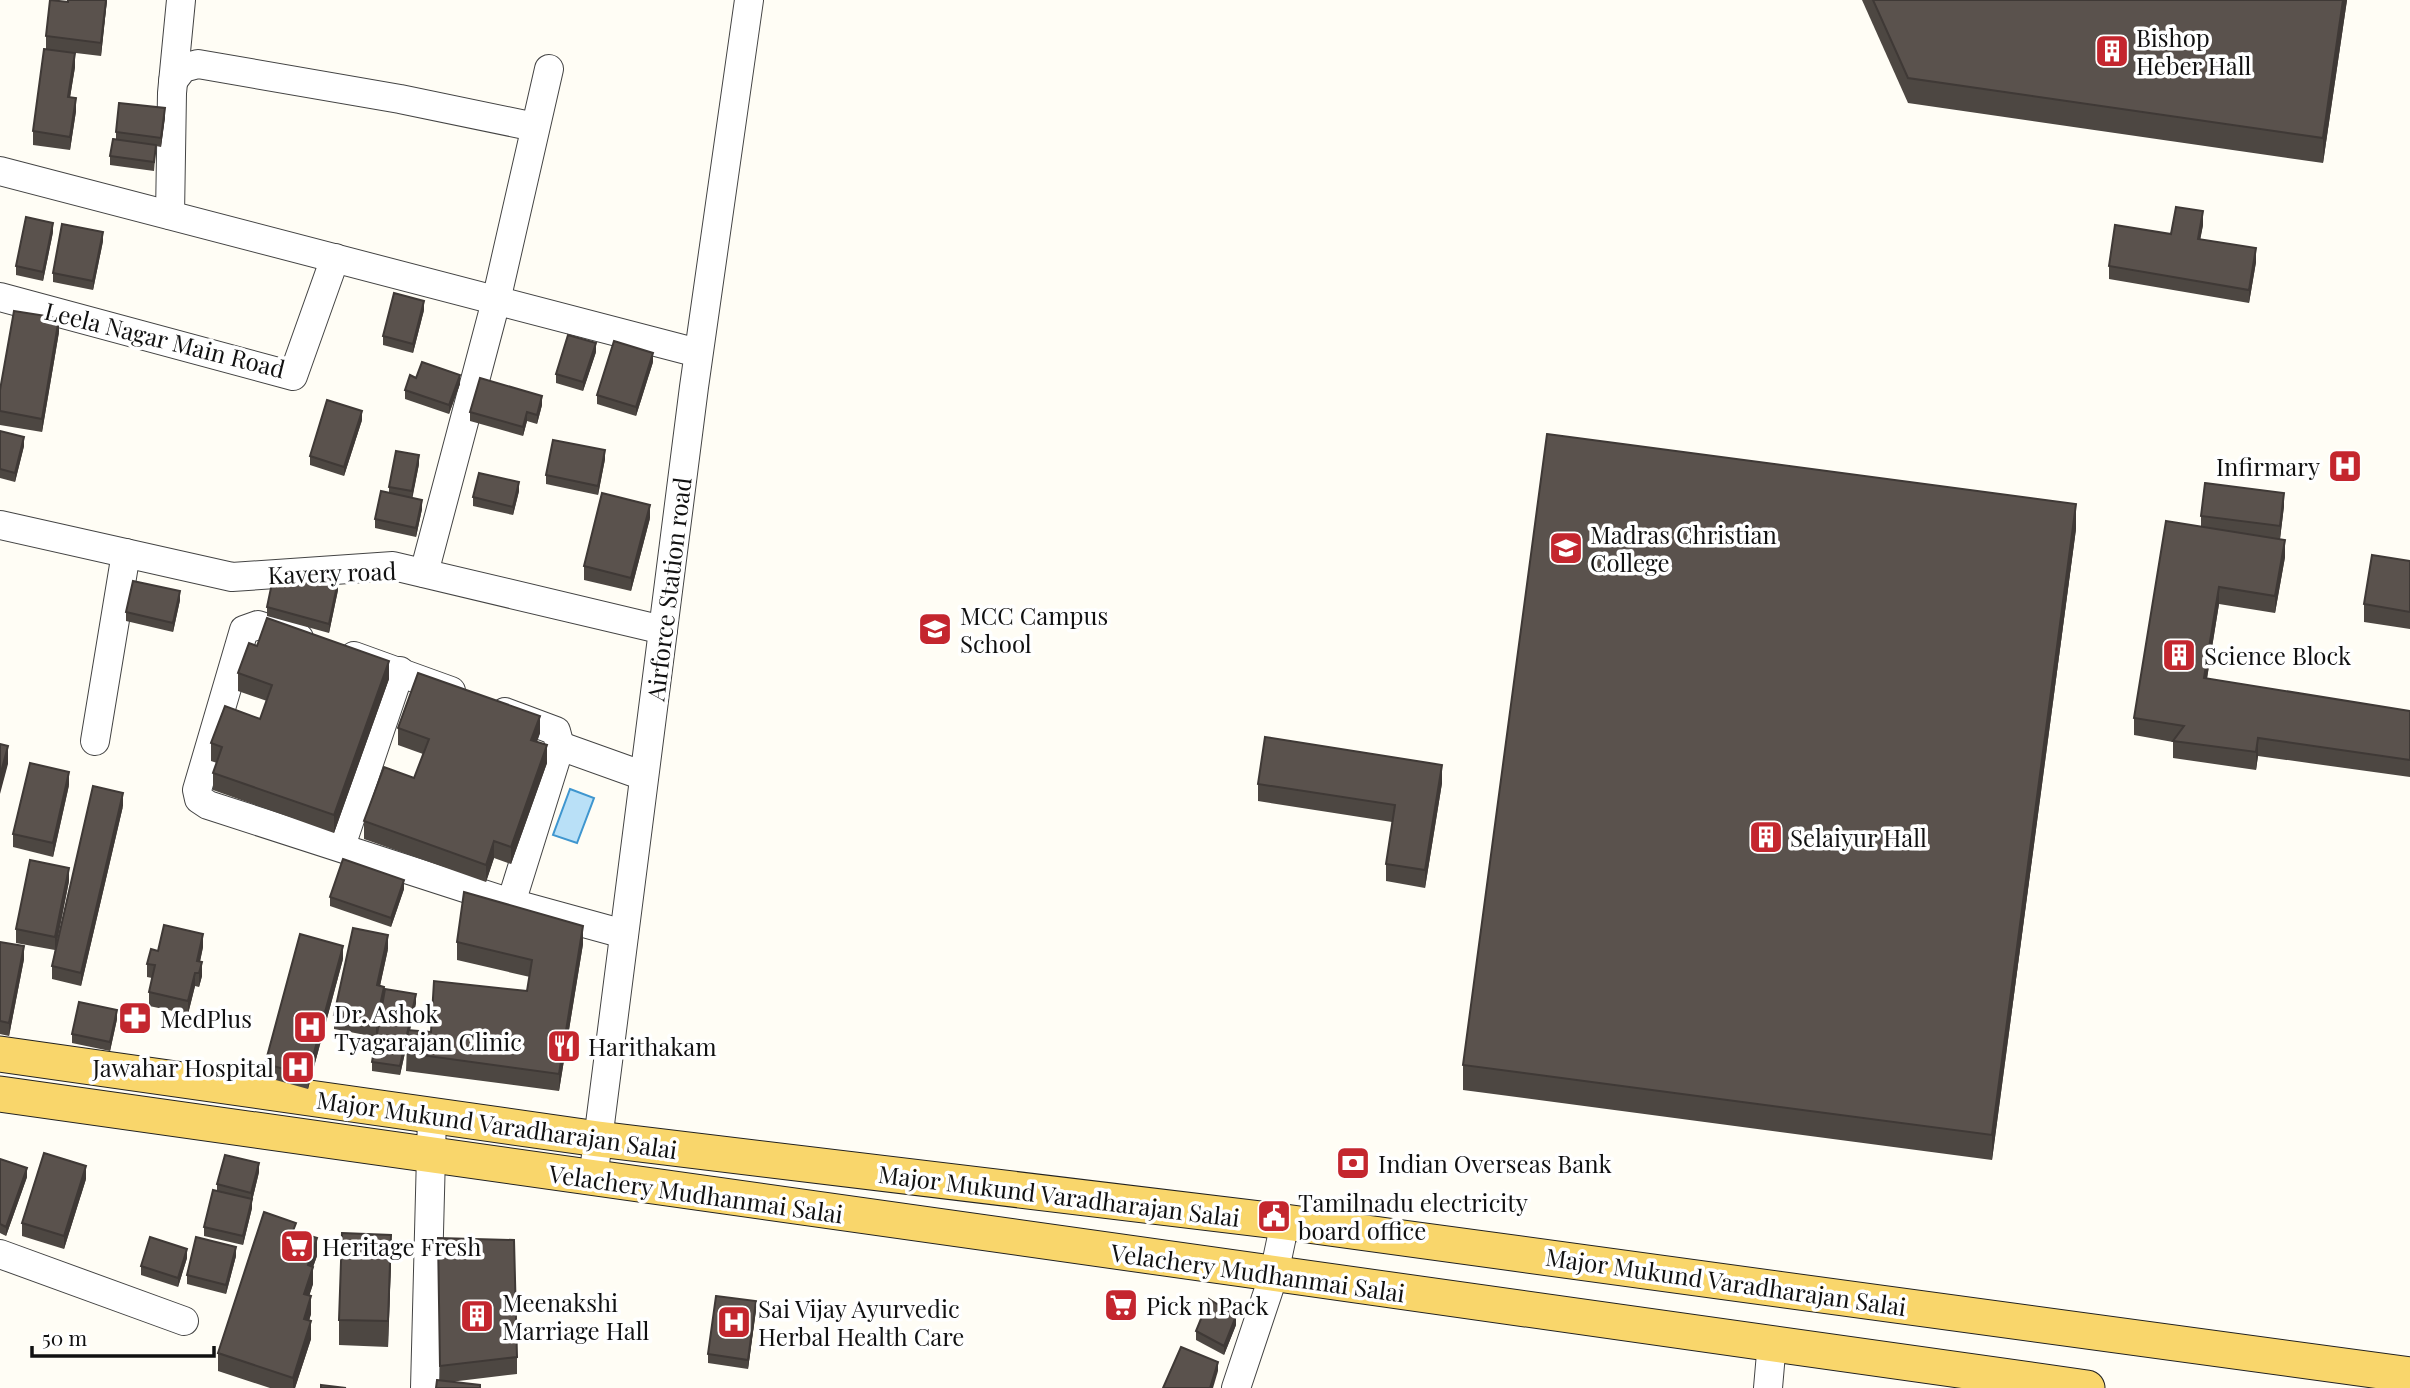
<svg xmlns="http://www.w3.org/2000/svg" width="2410" height="1388" viewBox="0 0 2410 1388" font-family="'Playfair Display',serif">
	<style>
		.water { fill: #b9e0f7; stroke: #3f96cf; stroke-width: 2 }
		.lines { fill: none; stroke-linecap: round; stroke-linejoin: round }
		.minor-casing { stroke: #444; stroke-width: 30 }
		.major-casing { stroke: #222; stroke-width: 37 }
		.minor { stroke: #fff; stroke-width: 28 }
		.major { stroke: #f9d66b; stroke-width: 35 }
		.wall { fill: #4d4742 }
		.shaded-wall { fill: #3f3936 }
		.building { fill: #5a524d; stroke: #3f3936; stroke-width: 2 }
		.labels { text-anchor: middle; dominant-baseline: central; stroke-width: 7; stroke-linejoin: round; paint-order: stroke }
		.poi-label { font-size: 24px; fill: #111; stroke: #fff; text-anchor: start }
		.street-label { font-size: 24px; fill: #111; stroke: #fff }
	</style>
	<rect width="100%" height="100%" fill="#fffdf5"/>
	<polygon class="water" points="570,789 594,798 577,843 553,835"/>
	<g class="lines">
		<g class="minor-casing">
			<g id="minor">
				<polyline points="173,81 183,68 198,64 400,99 535,127"/>
				<polyline points="0,171 698,353"/>
				<polyline points="170,215 172,93 181,0"/>
				<polyline points="0,297 293,376 335,258"/>
				<polyline points="0,525 232,577 393,566 663,630"/>
				<polyline points="424,573 496,301 549,69"/>
				<polyline points="299,638 258,625 244,630 197,790 199,799 208,805 511,903 624,934"/>
				<polyline points="354,656 451,691"/>
				<polyline points="505,712 556,731 560,746 511,903"/>
				<polyline points="95,741 126,553"/>
				<polyline points="560,746 644,776"/>
				<polyline points="341,846 400,671"/>
				<polyline points="593,1179 694,387 749,0"/>
				<polyline points="0,1254 184,1321"/>
				<polyline points="425,1388 432,1116"/>
				<polyline points="1236,1388 1274,1274 1285,1222"/>
				<polyline points="1768,1388 1772,1342"/>
			</g>
		</g>
		<g class="major-casing">
			<g id="major">
				<polyline points="0,1054 598,1139 1285,1222 2410,1375"/>
				<polyline points="0,1094 2087,1388"/>
			</g>
		</g>
		<use href="#minor" class="minor"/>
		<use href="#major" class="major"/>
	</g>
	<g class="wall">
		<polygon points="107,0 101,56 59,51 75,67 70,97 76,111 70,150 33,145 33,131 46,49 46,36 68,2"/>
		<polygon points="1862,0 2347,0 2323,163 1908,103"/>
		<polygon points="165,117 161,147 156,146 154,171 110,165 110,156 116,140 116,132"/>
		<polygon points="2203,225 2200,239 2256,262 2249,303 2109,279 2109,266 2171,234"/>
		<polygon points="53,232 43,281 16,275 16,266"/>
		<polygon points="103,241 93,290 53,282 53,273"/>
		<polygon points="424,310 413,353 383,345 383,336"/>
		<polygon points="59,332 42,432 0,425 0,390"/>
		<polygon points="596,352 583,391 556,383 556,374"/>
		<polygon points="653,362 636,416 597,404 597,395"/>
		<polygon points="416,378 460,384 449,414 405,399 405,390"/>
		<polygon points="542,405 537,424 527,421 523,436 470,421 470,412"/>
		<polygon points="362,420 344,476 310,465 310,456"/>
		<polygon points="0,431 24,446 15,482 0,478"/>
		<polygon points="605,459 598,495 546,484 546,475"/>
		<polygon points="419,464 412,498 422,509 416,537 375,528 375,519 389,493 389,487"/>
		<polygon points="519,491 513,515 473,506 473,497"/>
		<polygon points="2284,506 2280,539 2285,557 2275,613 2219,604 2207,679 2410,711 2410,777 2258,756 2256,770 2173,758 2173,742 2134,735 2134,718 2201,526 2201,516"/>
		<polygon points="650,518 631,591 584,580 584,566"/>
		<polygon points="2076,529 1992,1160 1463,1090 1463,1065"/>
		<polygon points="2410,561 2410,629 2364,622 2364,604"/>
		<polygon points="338,590 329,633 267,616 267,607"/>
		<polygon points="180,600 173,632 126,621 126,612"/>
		<polygon points="257,646 389,679 334,833 213,790 213,773 217,763 211,761 211,743 260,719 267,701 238,691 238,673"/>
		<polygon points="398,728 540,733 537,742 547,763 511,864 494,858 486,882 364,839 364,821 414,778 423,754 398,745"/>
		<polygon points="1442,783 1425,888 1386,881 1386,864 1392,822 1258,801 1258,784"/>
		<polygon points="69,785 53,857 13,847 13,834"/>
		<polygon points="123,806 81,986 52,979 52,966 55,950 16,943 16,929 69,881 56,948"/>
		<polygon points="404,889 391,927 330,906 330,897"/>
		<polygon points="0,942 24,959 9,1036 0,1034"/>
		<polygon points="457,942 583,944 559,1091 406,1071 407,1044 400,1075 372,1071 372,1062 381,1015 376,1037 334,1029 334,1015 388,949 380,986 384,998 416,1003 410,1030 431,1032 527,991 530,977 457,960"/>
		<polygon points="203,947 200,962 202,976 199,987 195,986 188,1014 149,1006 149,992 152,978 147,977 147,964 158,951"/>
		<polygon points="343,959 308,1089 265,1077 265,1064"/>
		<polygon points="117,1019 110,1051 72,1043 72,1034"/>
		<polygon points="0,1159 27,1177 6,1236 0,1233"/>
		<polygon points="259,1172 252,1201 252,1208 243,1245 204,1236 204,1227 217,1191 217,1184"/>
		<polygon points="86,1179 64,1249 22,1236 22,1223"/>
		<polygon points="296,1231 317,1256 313,1267 313,1284 309,1296 311,1314 309,1321 311,1339 295,1388 270,1388 218,1371 218,1353"/>
		<polygon points="438,1238 517,1357 517,1374 450,1382 440,1381"/>
		<polygon points="236,1256 226,1294 187,1284 187,1275"/>
		<polygon points="187,1258 178,1287 141,1275 141,1266"/>
		<polygon points="391,1260 388,1347 339,1345 339,1320"/>
		<polygon points="756,1310 748,1369 708,1363 708,1354"/>
		<polygon points="1236,1325 1224,1355 1196,1340 1196,1331"/>
	</g>
	<g class="shaded-wall">
		<polygon points="106,0 107,0 101,56 101,43"/>
		<polygon points="2343,0 2347,0 2323,163 2323,138"/>
		<polygon points="75,53 75,67 68,110 68,97"/>
		<polygon points="76,98 76,111 70,150 70,137"/>
		<polygon points="165,108 165,117 161,147 161,138"/>
		<polygon points="2203,211 2203,225 2198,252 2198,239"/>
		<polygon points="53,223 53,232 43,281 43,272"/>
		<polygon points="103,232 103,241 93,290 93,281"/>
		<polygon points="2256,248 2256,262 2249,303 2249,290"/>
		<polygon points="424,301 424,310 413,353 413,344"/>
		<polygon points="59,318 59,332 42,432 42,419"/>
		<polygon points="596,343 596,352 583,391 583,382"/>
		<polygon points="653,353 653,362 636,416 636,407"/>
		<polygon points="460,375 460,384 449,414 449,405"/>
		<polygon points="542,396 542,405 537,424 537,415"/>
		<polygon points="362,411 362,420 344,476 344,467"/>
		<polygon points="527,412 527,421 523,436 523,427"/>
		<polygon points="24,437 24,446 15,482 15,473"/>
		<polygon points="605,450 605,459 598,495 598,486"/>
		<polygon points="419,455 419,464 412,500 412,491"/>
		<polygon points="519,482 519,491 513,515 513,507"/>
		<polygon points="2284,493 2284,506 2280,539 2280,526"/>
		<polygon points="422,500 422,509 416,537 416,528"/>
		<polygon points="2076,504 2076,529 1992,1160 1992,1135"/>
		<polygon points="650,505 650,518 631,591 631,578"/>
		<polygon points="2285,540 2285,557 2275,613 2275,596"/>
		<polygon points="338,581 338,590 329,633 329,624"/>
		<polygon points="2219,587 2219,604 2204,696 2204,678"/>
		<polygon points="180,591 180,600 173,632 173,623"/>
		<polygon points="389,661 389,679 334,833 334,815"/>
		<polygon points="540,716 540,733 531,757 531,740"/>
		<polygon points="2258,738 2258,756 2256,770 2256,752"/>
		<polygon points="547,745 547,763 511,864 511,847"/>
		<polygon points="8,746 8,764 0,794 0,776"/>
		<polygon points="1442,765 1442,783 1425,888 1425,870"/>
		<polygon points="69,772 69,785 53,857 53,843"/>
		<polygon points="123,793 123,806 81,986 81,973"/>
		<polygon points="494,841 494,858 486,882 486,865"/>
		<polygon points="69,868 69,881 55,950 55,937"/>
		<polygon points="404,880 404,889 391,927 391,918"/>
		<polygon points="583,926 583,944 559,1091 559,1074"/>
		<polygon points="203,934 203,947 197,974 197,961"/>
		<polygon points="388,935 388,949 377,999 377,985"/>
		<polygon points="24,946 24,959 9,1036 9,1023"/>
		<polygon points="343,946 343,959 308,1089 308,1075"/>
		<polygon points="202,962 202,976 199,987 199,973"/>
		<polygon points="195,973 195,986 188,1014 188,1001"/>
		<polygon points="384,987 384,1000 376,1037 376,1024"/>
		<polygon points="416,994 416,1003 400,1075 400,1066"/>
		<polygon points="117,1010 117,1019 110,1051 110,1042"/>
		<polygon points="259,1163 259,1172 252,1201 252,1208 243,1245 243,1236 251,1200 251,1193"/>
		<polygon points="86,1166 86,1179 64,1249 64,1236"/>
		<polygon points="27,1168 27,1177 6,1236 6,1227"/>
		<polygon points="391,1235 391,1260 388,1347 388,1321"/>
		<polygon points="317,1238 317,1256 313,1267 313,1284 304,1312 304,1294 308,1265"/>
		<polygon points="236,1247 236,1256 226,1294 226,1285"/>
		<polygon points="187,1249 187,1258 178,1287 178,1278"/>
		<polygon points="311,1296 311,1314 304,1336 304,1319"/>
		<polygon points="756,1301 756,1310 748,1369 748,1360"/>
		<polygon points="1236,1316 1236,1325 1224,1355 1224,1346"/>
		<polygon points="311,1321 311,1339 295,1388 293,1388 293,1378"/>
		<polygon points="1218,1362 1218,1371 1213,1388 1210,1388"/>
	</g>
	<g class="building">
		<polygon points="50,0 68,2 68,0 106,0 101,43 46,36"/>
		<polygon points="1873,0 2343,0 2323,138 1908,78"/>
		<polygon points="44,49 75,53 68,97 76,98 70,137 33,131"/>
		<polygon points="119,103 165,108 161,138 116,132"/>
		<polygon points="113,139 156,145 154,162 110,156"/>
		<polygon points="2176,207 2203,211 2198,239 2256,248 2249,290 2109,266 2115,225 2171,234"/>
		<polygon points="26,217 53,223 43,272 16,266"/>
		<polygon points="62,224 103,232 93,281 53,273"/>
		<polygon points="394,293 424,301 413,344 383,336"/>
		<polygon points="14,311 59,318 42,419 0,411 0,390"/>
		<polygon points="568,335 596,343 583,382 556,374"/>
		<polygon points="614,341 653,353 636,407 597,395"/>
		<polygon points="422,362 460,375 449,405 405,390 410,375 416,378"/>
		<polygon points="480,378 542,396 537,415 527,412 523,427 470,412"/>
		<polygon points="327,400 362,411 344,467 310,456"/>
		<polygon points="0,431 24,437 15,473 0,469"/>
		<polygon points="1547,434 2076,504 1992,1135 1463,1065"/>
		<polygon points="553,440 605,450 598,486 546,475"/>
		<polygon points="396,451 419,455 412,491 389,487"/>
		<polygon points="479,473 519,482 513,507 473,497"/>
		<polygon points="2205,483 2284,493 2280,526 2201,516"/>
		<polygon points="381,491 422,500 416,528 375,519"/>
		<polygon points="602,493 650,505 631,578 584,566"/>
		<polygon points="2166,521 2285,540 2275,596 2219,587 2204,678 2410,711 2410,760 2258,738 2256,752 2173,741 2184,726 2134,718"/>
		<polygon points="2372,555 2410,561 2410,612 2364,604"/>
		<polygon points="310,574 338,581 329,624 267,607 272,583"/>
		<polygon points="133,581 180,591 173,623 126,612"/>
		<polygon points="267,618 389,661 334,815 213,773 222,747 211,743 225,706 260,719 272,685 238,673 249,643 257,646"/>
		<polygon points="418,673 540,716 531,740 547,745 511,847 494,841 486,865 364,821 384,767 414,778 429,739 398,728"/>
		<polygon points="1265,737 1442,765 1425,870 1386,864 1395,805 1258,784"/>
		<polygon points="0,744 8,746 0,776"/>
		<polygon points="30,763 69,772 53,843 13,834"/>
		<polygon points="93,786 123,793 81,973 52,966"/>
		<polygon points="343,859 404,880 391,918 330,897"/>
		<polygon points="30,860 69,868 55,937 16,929"/>
		<polygon points="464,892 583,926 559,1074 406,1053 408,1030 431,1032 434,981 527,991 532,960 457,942"/>
		<polygon points="164,925 203,934 197,961 202,962 199,973 195,973 188,1001 149,992 155,965 147,964 151,949 158,951"/>
		<polygon points="353,928 388,935 377,985 384,987 376,1024 334,1015"/>
		<polygon points="300,934 343,946 308,1075 265,1064"/>
		<polygon points="0,942 24,946 9,1023 0,1021"/>
		<polygon points="385,989 416,994 400,1066 372,1062"/>
		<polygon points="79,1002 117,1010 110,1042 72,1034"/>
		<polygon points="44,1153 86,1166 64,1236 22,1223"/>
		<polygon points="225,1155 259,1163 251,1193 217,1184"/>
		<polygon points="0,1159 27,1168 6,1227 0,1224"/>
		<polygon points="213,1190 252,1199 243,1236 204,1227"/>
		<polygon points="264,1212 296,1223 293,1231 317,1238 308,1265 313,1267 304,1294 311,1296 304,1319 311,1321 293,1378 218,1353"/>
		<polygon points="342,1233 391,1235 388,1321 339,1320"/>
		<polygon points="150,1237 187,1249 178,1278 141,1266"/>
		<polygon points="196,1237 236,1247 226,1285 187,1275"/>
		<polygon points="438,1238 514,1240 517,1357 440,1366"/>
		<polygon points="716,1296 756,1301 748,1360 708,1354"/>
		<polygon points="1209,1299 1236,1316 1224,1346 1196,1331"/>
		<polygon points="1181,1347 1218,1362 1210,1388 1163,1388"/>
		<polygon points="437,1380 480,1385 480,1388 436,1388"/>
		<polygon points="321,1385 346,1388 321,1388"/>
	</g>
	<defs>
		<g id="building-square" transform="scale(1.75)"><rect x="-9" y="-9" width="18" height="18" rx="4" fill="#c4262e" stroke="#fff"/><path d="M-4-6H4V6H1V3H-1V6H-4ZM-2.5-4.3h1.7v1.8h-1.7ZM.8-4.3h1.7v1.8H.8ZM-2.5-1h1.7V.8h-1.7ZM.8-1h1.7V.8H.8Z" fill="#fff"/></g>
		<g id="hospital-square" transform="scale(1.75)"><rect x="-9" y="-9" width="18" height="18" rx="4" fill="#c4262e" stroke="#fff"/><path d="M-5-5h3v3.5h4V-5h3V5h-3V1.5h-4V5h-3Z" fill="#fff"/></g>
		<g id="university-square" transform="scale(1.75)"><rect x="-9" y="-9" width="18" height="18" rx="4" fill="#c4262e" stroke="#fff"/><path d="M0-5L7-2L0 1L-7-2ZM-4 1L0 2.5L4 1V4Q0 6-4 4Z" fill="#fff"/></g>
		<g id="school-square" transform="scale(1.75)"><rect x="-9" y="-9" width="18" height="18" rx="4" fill="#c4262e" stroke="#fff"/><path d="M0-5L7-2L0 1L-7-2ZM-4 1L0 2.5L4 1V4Q0 6-4 4Z" fill="#fff"/></g>
		<g id="pharmacy-square" transform="scale(1.75)"><rect x="-9" y="-9" width="18" height="18" rx="4" fill="#c4262e" stroke="#fff"/><path d="M-2-6h4v4h4v4h-4v4h-4v-4h-4v-4h4Z" fill="#fff"/></g>
		<g id="restaurant-square" transform="scale(1.75)"><rect x="-9" y="-9" width="18" height="18" rx="4" fill="#c4262e" stroke="#fff"/><path d="M-5-6h1v4h1v-4h1v4h1v-4h1v5L-1.5 .5V6h-2V.5L-5-1ZM5-6V6H3V1.5H1.5Q1.5-4 5-6Z" fill="#fff"/></g>
		<g id="bank-square" transform="scale(1.75)"><rect x="-9" y="-9" width="18" height="18" rx="4" fill="#c4262e" stroke="#fff"/><path d="M-6-4H6V4H-6ZM0-2.3a2.3 2.3 0 1 0 0 4.6a2.3 2.3 0 1 0 0-4.6Z" fill="#fff"/></g>
		<g id="civic-square" transform="scale(1.75)"><rect x="-9" y="-9" width="18" height="18" rx="4" fill="#c4262e" stroke="#fff"/><path d="M-.6-6.5H3V-4.5H.6V-3L4-1V1h2V6H-6V1h2V-1L-.6-3ZM-1.2 2.5V6h2.4V2.5Z" fill="#fff"/></g>
		<g id="supermarket-square" transform="scale(1.75)"><rect x="-9" y="-9" width="18" height="18" rx="4" fill="#c4262e" stroke="#fff"/><path d="M-6-5.5h2.5l.6 2H6L4.5 2H-2.5L-4.4-4H-6ZM-1.5 3.2a1.3 1.3 0 1 0 .1 0ZM3 3.2a1.3 1.3 0 1 0 .1 0Z" fill="#fff"/></g>
	</defs>
	<g fill-rule="evenodd">
		<use href="#building-square" x="2112" y="51"/>
		<use href="#hospital-square" x="2345" y="466"/>
		<use href="#university-square" x="1566" y="548"/>
		<use href="#school-square" x="935" y="629"/>
		<use href="#building-square" x="2179" y="655"/>
		<use href="#building-square" x="1766" y="837"/>
		<use href="#pharmacy-square" x="135" y="1018"/>
		<use href="#hospital-square" x="310" y="1027"/>
		<use href="#restaurant-square" x="564" y="1046"/>
		<use href="#hospital-square" x="298" y="1067"/>
		<use href="#bank-square" x="1353" y="1163"/>
		<use href="#civic-square" x="1274" y="1216"/>
		<use href="#supermarket-square" x="297" y="1246"/>
		<use href="#supermarket-square" x="1121" y="1305"/>
		<use href="#building-square" x="477" y="1316"/>
		<use href="#hospital-square" x="734" y="1322"/>
	</g>
	<g class="labels">
		<g class="poi-label">
			<text x="2136" y="37">Bishop<tspan x="2136" dy="28">Heber Hall</tspan></text>
			<text x="2320" y="466" text-anchor="end">Infirmary</text>
			<text x="1590" y="534">Madras Christian<tspan x="1590" dy="28">College</tspan></text>
			<text x="960" y="615">MCC Campus<tspan x="960" dy="28">School</tspan></text>
			<text x="2204" y="655">Science Block</text>
			<text x="1790" y="837">Selaiyur Hall</text>
			<text x="334" y="1013">Dr. Ashok<tspan x="334" dy="28">Tyagarajan Clinic</tspan></text>
			<text x="160" y="1018">MedPlus</text>
			<text x="588" y="1046">Harithakam</text>
			<text x="274" y="1067" text-anchor="end">Jawahar Hospital</text>
			<text x="1378" y="1163">Indian Overseas Bank</text>
			<text x="1298" y="1202">Tamilnadu electricity<tspan x="1298" dy="28">board office</tspan></text>
			<text x="322" y="1246">Heritage Fresh</text>
			<text x="502" y="1302">Meenakshi<tspan x="502" dy="28">Marriage Hall</tspan></text>
			<text x="1146" y="1305">Pick n Pack</text>
			<text x="758" y="1308">Sai Vijay Ayurvedic<tspan x="758" dy="28">Herbal Health Care</tspan></text>
		</g>
		<g class="street-label">
			<text transform="translate(165 339) rotate(14)">Leela Nagar Main Road</text>
			<text transform="translate(332 572) rotate(-2)">Kavery road</text>
			<text transform="translate(668 589) rotate(-83)">Airforce Station road</text>
			<text transform="translate(497 1124) rotate(8)">Major Mukund Varadharajan Salai</text>
			<text transform="translate(696 1193) rotate(8)">Velachery Mudhanmai Salai</text>
			<text transform="translate(1059 1195) rotate(7)">Major Mukund Varadharajan Salai</text>
			<text transform="translate(1258 1272) rotate(8)">Velachery Mudhanmai Salai</text>
			<text transform="translate(1726 1281) rotate(8)">Major Mukund Varadharajan Salai</text>
		</g>
	</g>
	<path d="M32 1346v10h182v-10" fill="none" stroke="#111111" stroke-width="3.5"/>
	<text x="42" y="1346" font-size="21" fill="#111111" stroke="#ffffff" stroke-width="5" paint-order="stroke">50 m</text>
</svg>
